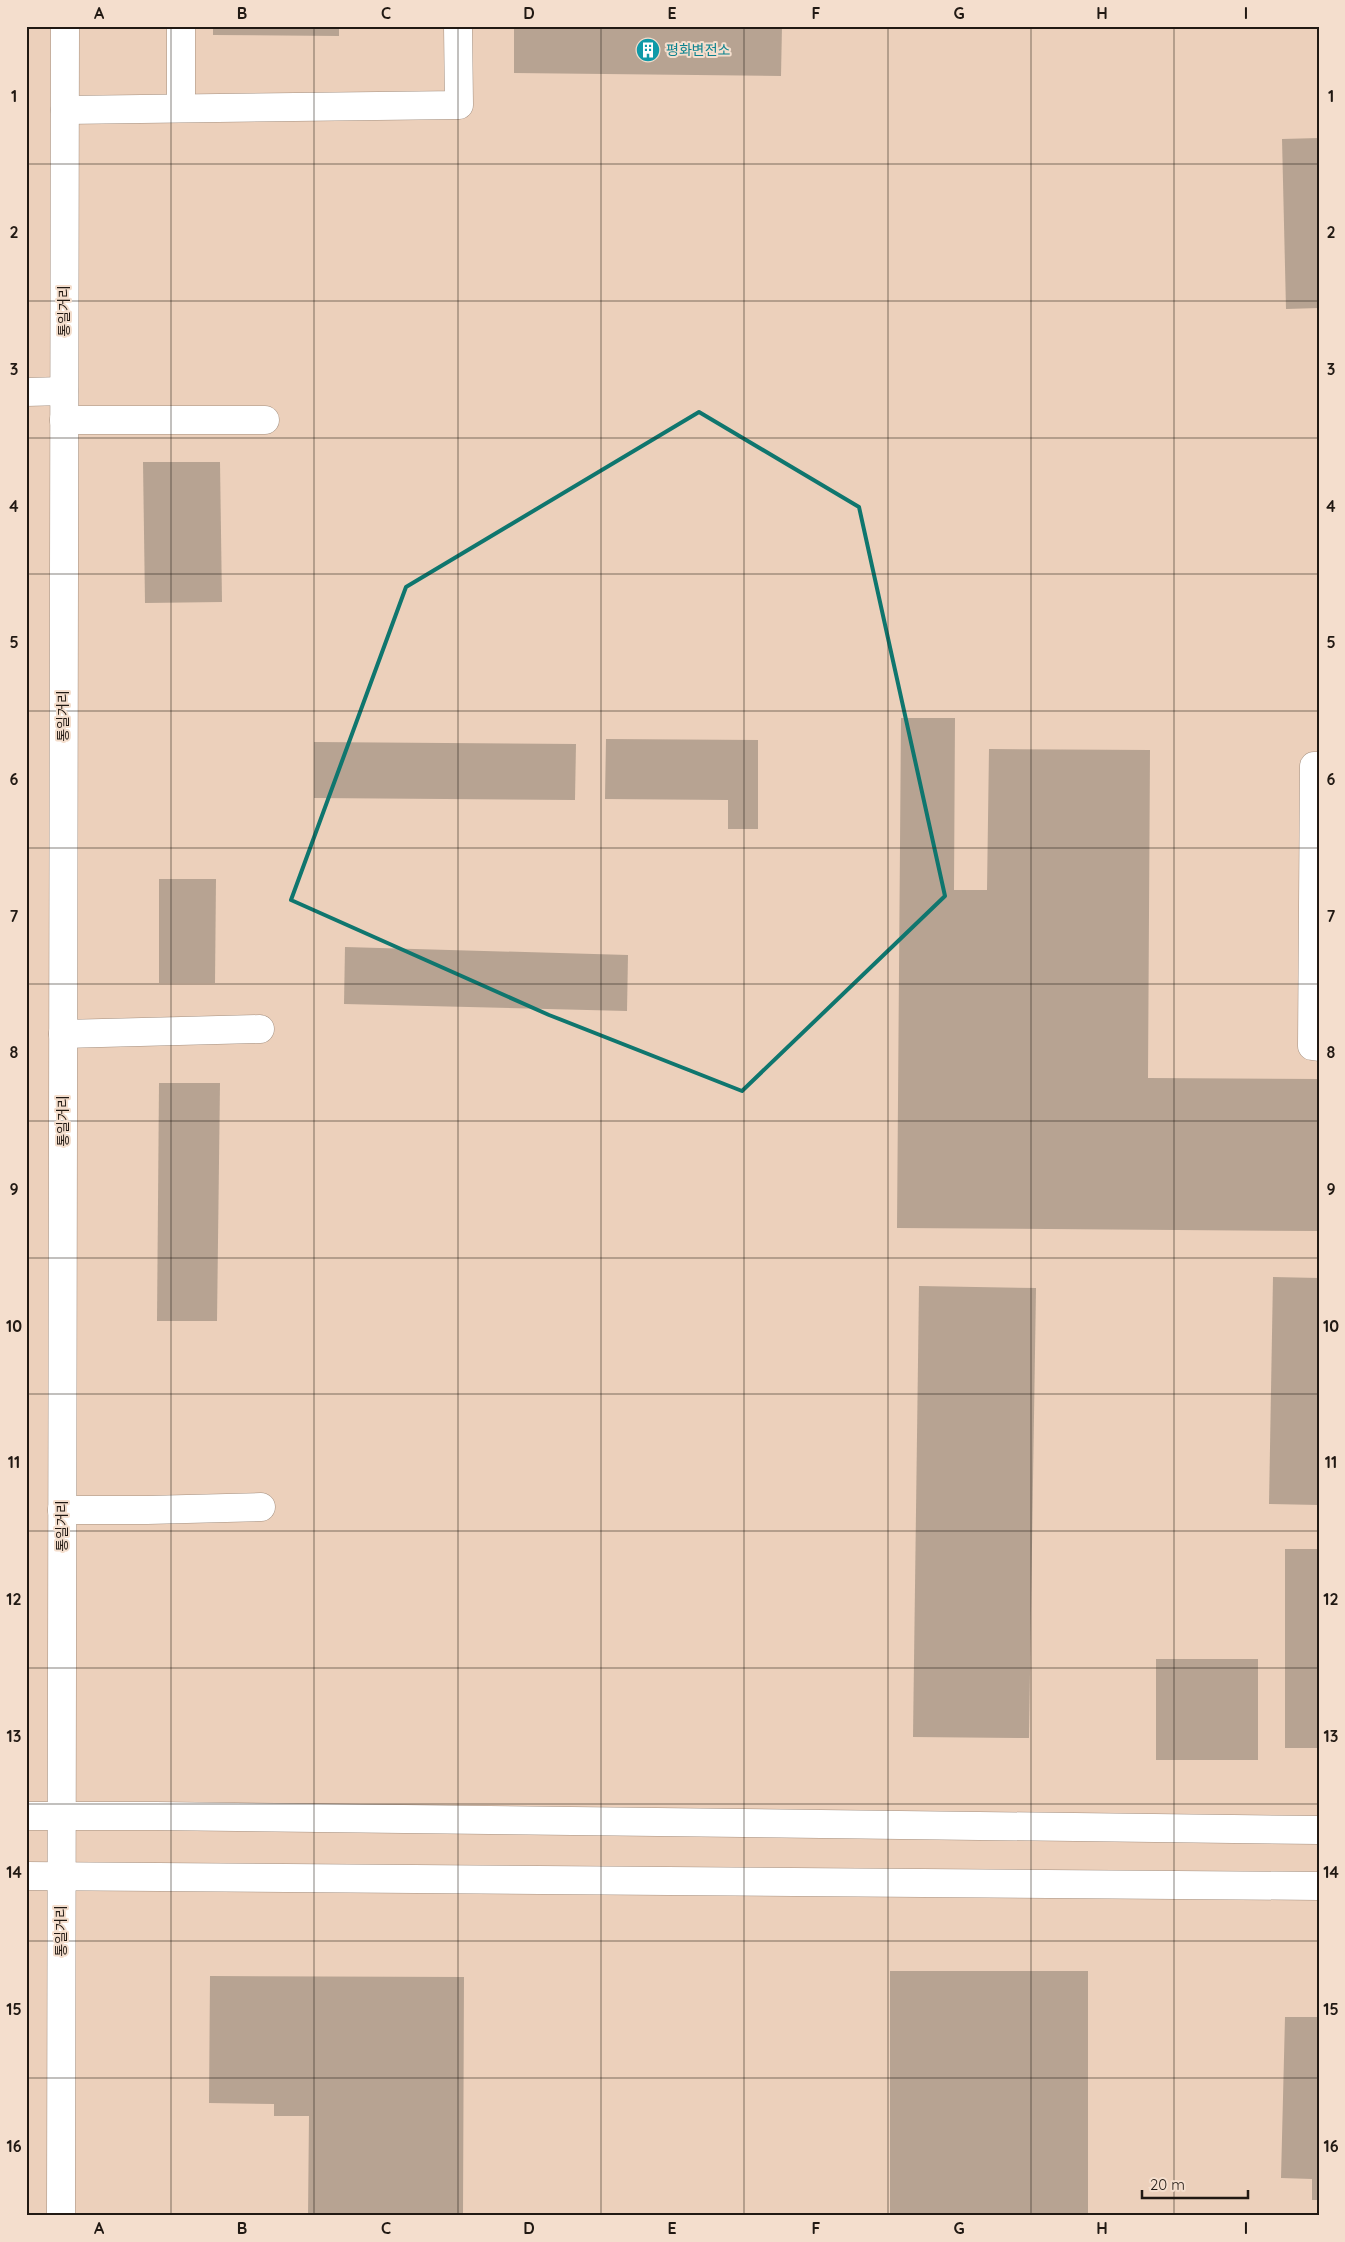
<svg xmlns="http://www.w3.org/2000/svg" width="1345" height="2242" viewBox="0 0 1345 2242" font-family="Quicksand,'Noto Sans KR',sans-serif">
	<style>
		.built { fill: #ecd0bb }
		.building { fill: #b7a392 }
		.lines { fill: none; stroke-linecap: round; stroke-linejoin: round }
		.minor-casing { stroke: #a49080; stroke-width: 29 }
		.minor { stroke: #fff; stroke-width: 28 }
		.marked { fill: none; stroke: #0f766e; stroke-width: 4; stroke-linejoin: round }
		.grid { fill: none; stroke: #211913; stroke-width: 1; stroke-opacity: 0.55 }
		.labels { text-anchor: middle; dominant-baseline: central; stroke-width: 4; stroke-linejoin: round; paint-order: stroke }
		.culture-label { font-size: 14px; fill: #0d838f; stroke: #f4decd; text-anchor: start }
		.street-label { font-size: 14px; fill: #211913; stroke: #f4decd }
		.neatline { fill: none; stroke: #211913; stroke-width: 2 }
		.grid-label { font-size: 16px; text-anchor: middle; font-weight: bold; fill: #211913 }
	</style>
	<rect width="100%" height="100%" fill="#f4decd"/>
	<rect class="built" x="26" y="26" width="1293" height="2190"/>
	<g class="building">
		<polygon points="213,26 339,26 339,36 213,35"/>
		<polygon points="514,26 782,26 781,76 514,73"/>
		<polygon points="1319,138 1319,308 1286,309 1282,139"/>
		<polygon points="143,462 220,462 222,602 145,603"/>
		<polygon points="901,718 955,718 954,890 987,890 989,749 1150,750 1148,1078 1319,1079 1319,1231 897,1228"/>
		<polygon points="606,739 758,740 758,829 728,829 728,800 605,799"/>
		<polygon points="314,742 576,744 575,800 314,798"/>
		<polygon points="159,879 216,879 215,983 159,983"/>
		<polygon points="345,947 628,955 627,1011 344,1004"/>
		<polygon points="159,1083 220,1083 217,1321 157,1321"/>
		<polygon points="1273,1277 1319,1278 1319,1505 1269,1504"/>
		<polygon points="919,1286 1036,1288 1029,1738 913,1737"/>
		<rect x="1285" y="1549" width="34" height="199"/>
		<rect x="1156" y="1659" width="102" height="101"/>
		<rect x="890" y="1971" width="198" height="245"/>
		<polygon points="210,1976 464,1977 463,2216 308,2216 309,2116 274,2116 274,2104 209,2103"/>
		<polygon points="1285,2017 1319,2017 1319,2200 1312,2200 1312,2179 1281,2178"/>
	</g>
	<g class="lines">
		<g class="minor-casing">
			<g id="minor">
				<polyline points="181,26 181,108"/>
				<polyline points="65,110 459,105 458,26"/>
				<polyline points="26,392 64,391"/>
				<polyline points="64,420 265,420"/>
				<polyline points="1319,766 1314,766 1312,1046 1319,1047"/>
				<polyline points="63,1034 260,1029"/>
				<polyline points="62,1510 147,1510 261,1507"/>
				<polyline points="26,1816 156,1816 1319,1830"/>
				<polyline points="26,1876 1319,1886"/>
				<polyline points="61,2216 65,26"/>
			</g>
		</g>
		<use href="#minor" class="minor"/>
	</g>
	<path class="marked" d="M699,412L859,507L945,896L742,1091L549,1015L291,900L406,587Z"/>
	<path class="grid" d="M171,26V2216M314,26V2216M458,26V2216M601,26V2216M744,26V2216M888,26V2216M1031,26V2216M1174,26V2216M26,164H1319M26,301H1319M26,438H1319M26,574H1319M26,711H1319M26,848H1319M26,984H1319M26,1121H1319M26,1258H1319M26,1394H1319M26,1531H1319M26,1668H1319M26,1804H1319M26,1941H1319M26,2078H1319"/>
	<defs>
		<g id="building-disc" transform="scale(1.25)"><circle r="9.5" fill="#0f9aa8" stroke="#f4decd"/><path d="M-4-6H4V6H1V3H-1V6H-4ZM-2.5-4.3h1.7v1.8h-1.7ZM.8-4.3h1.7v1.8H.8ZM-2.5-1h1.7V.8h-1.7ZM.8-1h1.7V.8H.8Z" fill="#fff"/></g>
	</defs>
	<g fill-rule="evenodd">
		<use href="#building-disc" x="648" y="50"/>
	</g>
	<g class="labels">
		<g class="culture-label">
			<text x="666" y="50">평화변전소</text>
		</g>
		<g class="street-label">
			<text transform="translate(64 311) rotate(-90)">통일거리</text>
			<text transform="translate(63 716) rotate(-90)">통일거리</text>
			<text transform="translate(63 1121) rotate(-90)">통일거리</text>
			<text transform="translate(62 1526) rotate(-90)">통일거리</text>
			<text transform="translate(61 1931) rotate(-90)">통일거리</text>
		</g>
	</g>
	<rect width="1345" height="2242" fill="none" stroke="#f4decd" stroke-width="55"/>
	<path d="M1142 2190v8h106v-8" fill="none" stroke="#211913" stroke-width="2.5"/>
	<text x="1150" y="2190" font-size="15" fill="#211913" stroke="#f4decd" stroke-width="4" paint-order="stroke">20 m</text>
	<rect x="28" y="28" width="1290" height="2186" class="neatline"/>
	<g class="grid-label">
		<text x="99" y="19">A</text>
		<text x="242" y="19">B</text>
		<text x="386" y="19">C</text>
		<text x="529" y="19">D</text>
		<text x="672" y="19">E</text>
		<text x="816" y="19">F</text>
		<text x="959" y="19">G</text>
		<text x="1102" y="19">H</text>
		<text x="1246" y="19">I</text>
		<text x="14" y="102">1</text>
		<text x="1331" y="102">1</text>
		<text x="14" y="238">2</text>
		<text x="1331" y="238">2</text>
		<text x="14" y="375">3</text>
		<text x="1331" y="375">3</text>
		<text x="14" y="512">4</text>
		<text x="1331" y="512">4</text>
		<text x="14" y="648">5</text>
		<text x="1331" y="648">5</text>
		<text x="14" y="785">6</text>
		<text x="1331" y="785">6</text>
		<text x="14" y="922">7</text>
		<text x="1331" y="922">7</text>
		<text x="14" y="1058">8</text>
		<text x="1331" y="1058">8</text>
		<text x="14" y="1195">9</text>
		<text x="1331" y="1195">9</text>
		<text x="14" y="1332">10</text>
		<text x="1331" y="1332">10</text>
		<text x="14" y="1468">11</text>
		<text x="1331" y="1468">11</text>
		<text x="14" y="1605">12</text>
		<text x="1331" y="1605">12</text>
		<text x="14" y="1742">13</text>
		<text x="1331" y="1742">13</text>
		<text x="14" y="1878">14</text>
		<text x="1331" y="1878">14</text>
		<text x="14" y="2015">15</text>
		<text x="1331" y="2015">15</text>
		<text x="14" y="2152">16</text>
		<text x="1331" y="2152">16</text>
		<text x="99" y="2234">A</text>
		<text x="242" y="2234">B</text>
		<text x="386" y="2234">C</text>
		<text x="529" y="2234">D</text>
		<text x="672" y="2234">E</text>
		<text x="816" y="2234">F</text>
		<text x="959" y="2234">G</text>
		<text x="1102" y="2234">H</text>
		<text x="1246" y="2234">I</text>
	</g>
</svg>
